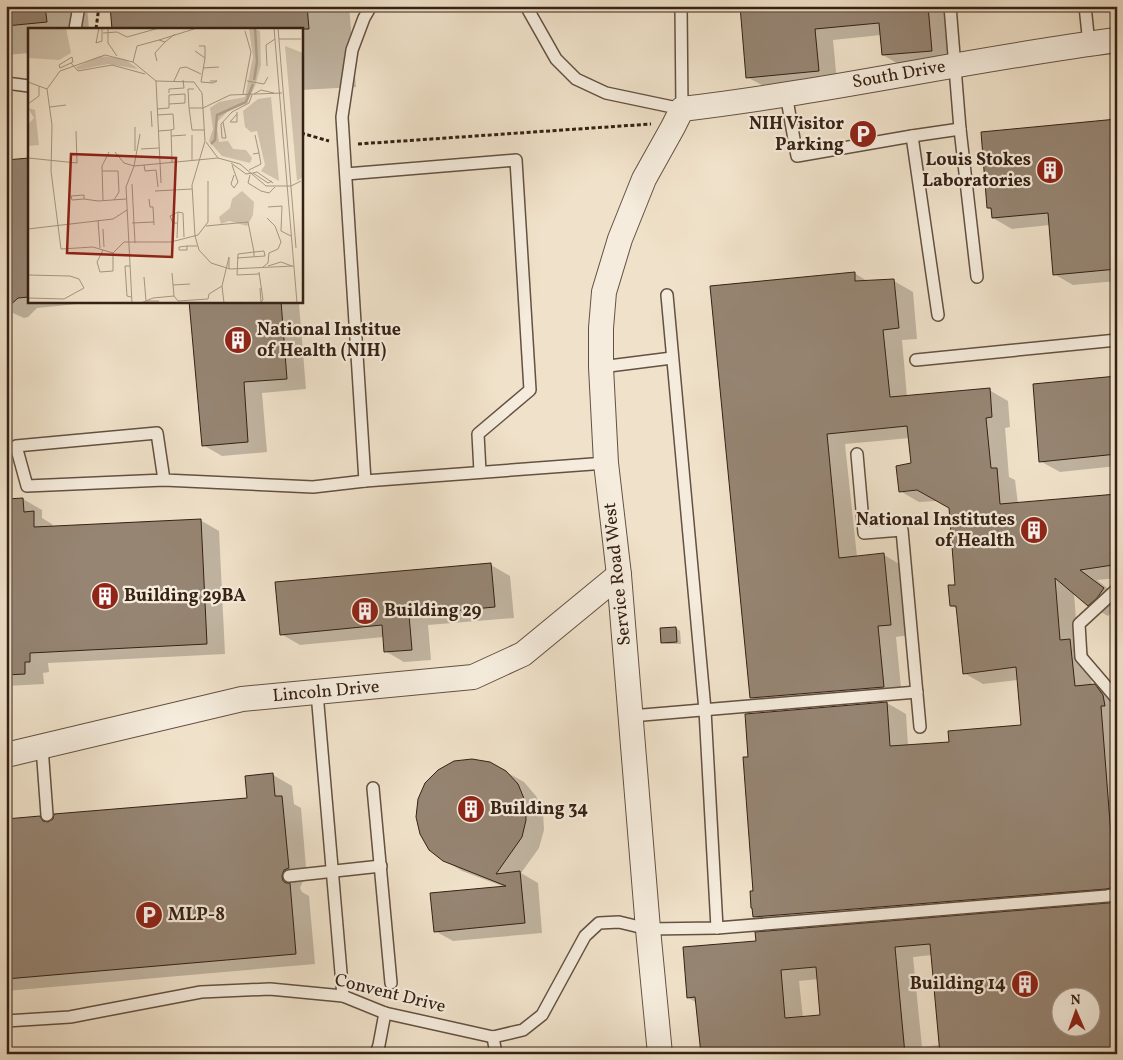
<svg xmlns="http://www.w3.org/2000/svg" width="1123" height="1060" viewBox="0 0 1123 1060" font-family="Vollkorn,serif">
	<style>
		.shadow { fill: #0003; fill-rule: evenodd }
		.building { fill: #968573; stroke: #352114; fill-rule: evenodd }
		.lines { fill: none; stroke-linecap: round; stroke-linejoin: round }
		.lane-casing { stroke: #645142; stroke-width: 14 }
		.street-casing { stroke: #645142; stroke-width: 26 }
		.path { stroke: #352114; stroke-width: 3; stroke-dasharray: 4 2.5; stroke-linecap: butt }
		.lane { stroke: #f5ecdd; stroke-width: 11 }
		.street { stroke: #f5ecdd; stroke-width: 24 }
		.labels { text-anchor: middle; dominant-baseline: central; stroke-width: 4.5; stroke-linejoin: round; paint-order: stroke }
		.street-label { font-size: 18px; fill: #352114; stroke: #f5ecdd }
		.poi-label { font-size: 18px; font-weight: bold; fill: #352114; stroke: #f5ecdd; text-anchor: start }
		.inset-river { fill: none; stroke: #b0a08c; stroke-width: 2.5 }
		.inset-road { fill: none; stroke: #a59581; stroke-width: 1 }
		.view { fill: #8f2418; fill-opacity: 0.15; stroke: #8f2418; stroke-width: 2.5 }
		.inset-edge { fill: none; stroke: #352114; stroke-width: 2.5 }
	</style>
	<rect width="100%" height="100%" fill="#f0e2ca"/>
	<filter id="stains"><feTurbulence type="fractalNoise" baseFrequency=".004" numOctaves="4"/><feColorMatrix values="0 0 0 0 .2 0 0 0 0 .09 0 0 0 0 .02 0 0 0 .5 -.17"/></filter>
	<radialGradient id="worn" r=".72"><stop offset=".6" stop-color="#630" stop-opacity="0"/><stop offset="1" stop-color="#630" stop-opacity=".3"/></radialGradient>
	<g class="shadow">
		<polygon points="6,6 87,6 89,29 29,29 29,53 6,55"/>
		<polygon points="112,6 349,6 356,87 301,90 301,29"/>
		<polygon points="741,6 945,6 950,62 902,66 883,55 881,35 833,40 837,82 767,88 747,77"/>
		<polygon points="1117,121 1117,281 1073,285 1054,274 1050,225 1012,229 993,218 992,210 988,208"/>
		<polygon points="29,160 29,301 107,301 37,308 28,317 24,318 6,310 6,162"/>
		<polygon points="854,273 869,282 894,281 913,292 917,339 902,340 907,397 989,390 1008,401 1010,427 1005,428 1009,477 1015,480 1018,504 1117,495 1117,578 1097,580 1117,596 1117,607 1108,616 1089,605 1074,593 1078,646 1088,652 1092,686 1094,686 1114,697 1117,700 1117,900 774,928 755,917 749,758 887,703 906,714 908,746 950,743 1023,727 1019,680 983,684 964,673 958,609 951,606 956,586 950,508 937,501 919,502 900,491 912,464 910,438 845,444 857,557 884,555 903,566 909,635 896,637 902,698 770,709 751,698"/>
		<polygon points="191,301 294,301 299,304 306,389 262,393 267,452 222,456 203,445"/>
		<polygon points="1117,377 1117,466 1060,472 1040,461"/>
		<polygon points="23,499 42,510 42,518 52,524 53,528 200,520 219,531 225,654 48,663 49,672 43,673 44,684 6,686 6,500"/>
		<polygon points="491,565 510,576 514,618 428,625 431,660 404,662 385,651 384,637 300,645 281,634"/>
		<polygon points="1110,621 1117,621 1117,659 1111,656"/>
		<polygon points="676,628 680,631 681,644 666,644 662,642 662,629"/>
		<polygon points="490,763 524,782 536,796 543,812 544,830 539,848 521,873 538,883 542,933 453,941 435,931 505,887 462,871 444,860"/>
		<polygon points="273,775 292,786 294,804 301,808 307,879 303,881 300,888 302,892 309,896 315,964 6,991 6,820 39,817 49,823 249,799"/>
		<path d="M1116,903L1117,1054H702L697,1003L688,998L757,942ZM932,955L940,1045L922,1047L913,957ZM818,979L821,1016L803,1018L799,981ZM1060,998H1090V1028H1060Z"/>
	</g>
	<g class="building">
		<polygon points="6,6 45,6 47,22 6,26"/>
		<polygon points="110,6 307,6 309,29 112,29"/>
		<polygon points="740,6 928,6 932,51 882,55 879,23 815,29 819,71 746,78"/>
		<polygon points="1117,119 1117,269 1053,275 1048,213 992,218 991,208 987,208 981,132"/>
		<polygon points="29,158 29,297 18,298 6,309 6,160"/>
		<polygon points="855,272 855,281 894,279 899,328 883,330 890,397 990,388 992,417 986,418 991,468 997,468 1000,504 1117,494 1117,552 1111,552 1113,565 1080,570 1104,588 1097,598 1088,606 1055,578 1060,640 1070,639 1075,686 1095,684 1103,695 1105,706 1101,706 1115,887 1106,889 753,917 752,908 751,908 750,891 753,891 743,757 748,757 745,714 887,702 890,746 949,742 948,731 1021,725 1016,667 963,674 956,606 950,606 948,585 955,585 949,508 917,490 899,492 896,466 911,463 907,426 827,434 839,558 884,553 891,625 878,626 884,687 750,698 710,286"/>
		<polygon points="189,301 281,301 287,379 244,382 248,442 202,446"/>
		<polygon points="1117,376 1117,454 1039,462 1033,384"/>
		<polygon points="23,498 24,512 34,511 34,527 201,519 207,644 30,653 30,662 25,662 25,674 6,675 6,499"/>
		<polygon points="491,563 495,607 409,615 412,650 384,652 382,625 280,635 275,582"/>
		<polygon points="676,627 677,642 661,643 660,628"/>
		<polygon points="472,759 490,762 506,771 518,784 525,801 526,820 522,837 496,874 520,871 525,923 434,932 430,893 506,886 443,861 429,850 420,834 416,817 418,799 425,783 438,770 454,761"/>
		<polygon points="273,773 275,796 282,796 289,868 284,870 282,876 283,881 286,883 290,883 296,954 6,979 6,819 40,816 43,821 48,822 53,819 54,814 247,798 245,776"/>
		<path d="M1116,902L1117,1054H940L930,944L895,947L905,1054H824L823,1051L794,1054H701L695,997L687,998L683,947L756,941L755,932L1108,903ZM816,967L820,1015L785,1018L781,970ZM1060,998H1090V1028H1060Z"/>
	</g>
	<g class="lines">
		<g class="lane-casing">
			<g id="lane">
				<polyline points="526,6 556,59 576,79 606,93 682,109 681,6"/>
				<polyline points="950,6 960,129 977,277"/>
				<polyline points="1085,6 1089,44"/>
				<polyline points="75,29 79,6"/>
				<polyline points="6,83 29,86"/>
				<polyline points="786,94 797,156 912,136 938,315"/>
				<polyline points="912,136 960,129"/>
				<polyline points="346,174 516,160 530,390 478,434 480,472"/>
				<polyline points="667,295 705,710 717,928"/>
				<polyline points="916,360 1117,340"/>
				<polyline points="601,367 672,358"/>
				<polyline points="857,454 864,533 902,530 920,727"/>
				<polyline points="164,480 27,486 16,446 157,433 164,480 313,487 365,481 606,463"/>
				<polyline points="365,481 342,117 352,50 364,18 371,6"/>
				<polyline points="1117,589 1079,624 1081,657 1117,699"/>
				<polyline points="317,693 343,996"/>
				<polyline points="631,716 917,692"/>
				<polyline points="42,747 47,815"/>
				<polyline points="373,788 391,983"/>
				<polyline points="289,876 381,866"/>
				<polyline points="6,1021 70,1017 201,992 270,989 343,996 385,1013 493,1037 523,1030 542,1015 585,936 599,923 619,922 648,929 717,928 1107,896 1117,894"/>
				<polyline points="493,1037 496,1054"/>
				<polyline points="376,1054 379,1045 385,1013"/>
			</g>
		</g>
		<g class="street-casing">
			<g id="street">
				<polyline points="6,755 242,699 473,677 523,654 619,575"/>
				<path d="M660,1054L648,929L619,575L606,463L601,367V328L604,292L620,239L644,179L673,127L682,109C827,92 971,59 1117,40"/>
			</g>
		</g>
		<g class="path">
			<polyline points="96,29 99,6"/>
			<polyline points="301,133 329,141"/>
			<polyline points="358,144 651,124"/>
		</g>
		<use href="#lane" class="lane"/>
		<use href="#street" class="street"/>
	</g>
	<defs>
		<g id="parking-disc" transform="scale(1.4375)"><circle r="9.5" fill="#8f2418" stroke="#f5ecdd"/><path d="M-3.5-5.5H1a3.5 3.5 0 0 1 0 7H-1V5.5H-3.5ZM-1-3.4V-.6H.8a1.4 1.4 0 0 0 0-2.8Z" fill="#fff"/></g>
		<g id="building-disc" transform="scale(1.4375)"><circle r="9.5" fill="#8f2418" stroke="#f5ecdd"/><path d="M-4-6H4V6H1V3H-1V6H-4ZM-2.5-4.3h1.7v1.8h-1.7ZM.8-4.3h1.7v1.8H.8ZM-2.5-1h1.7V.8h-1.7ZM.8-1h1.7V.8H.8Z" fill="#fff"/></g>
	</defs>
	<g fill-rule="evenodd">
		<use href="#parking-disc" x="863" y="134"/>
		<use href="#building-disc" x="1050" y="170"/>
		<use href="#building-disc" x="238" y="340"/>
		<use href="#building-disc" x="1034" y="530"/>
		<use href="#building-disc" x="105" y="596"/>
		<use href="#building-disc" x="365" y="611"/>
		<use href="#building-disc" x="471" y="809"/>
		<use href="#parking-disc" x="149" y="915"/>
		<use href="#building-disc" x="1025" y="984"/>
	</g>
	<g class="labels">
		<g class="street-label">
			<text transform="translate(899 75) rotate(-10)">South Drive</text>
			<text transform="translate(618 574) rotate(-96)">Service Road West</text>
			<text transform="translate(326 692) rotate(-5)">Lincoln Drive</text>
			<text transform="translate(390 994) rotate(14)">Convent Drive</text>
		</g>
		<g class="poi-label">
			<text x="844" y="124" text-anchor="end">NIH Visitor<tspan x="844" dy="21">Parking</tspan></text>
			<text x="1031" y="160" text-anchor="end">Louis Stokes<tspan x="1031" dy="21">Laboratories</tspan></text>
			<text x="257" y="330">National Institue<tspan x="257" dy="21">of Health (NIH)</tspan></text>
			<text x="1015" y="520" text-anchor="end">National Institutes<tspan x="1015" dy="21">of Health</tspan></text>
			<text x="124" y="596">Building 29BA</text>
			<text x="384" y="611">Building 29</text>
			<text x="490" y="809">Building 34</text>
			<text x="168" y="915">MLP-8</text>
			<text x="1006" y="984" text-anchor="end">Building 14</text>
		</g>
	</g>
	<g transform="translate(28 28)">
		<rect width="275" height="275" fill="#f0e2ca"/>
		<path d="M5,0H38L43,25L31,32L0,30V2ZM221,0L232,3L233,37L227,58L219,75L201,82L189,94V101L191,114L200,113L205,121L218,122L224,130L222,135L194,128L181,113L185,101L182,80L191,74L217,69L225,29ZM257,18L275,25V149L269,153ZM72,28L97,31L110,41L80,36L50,42L48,39ZM243,69L251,153L233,143L237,137L229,103L223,104L217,99L215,83L230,71ZM0,80L7,82L11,117L0,118V96L6,90ZM214,163L226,174L225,187L219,198L201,193L193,196L191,189L202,180L204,171Z" fill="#d0c1ab"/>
		<path class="inset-river" d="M226,52L229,34L227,0M183,116L187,112L189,87L218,74L225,56"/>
		<path class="inset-road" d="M71,0L68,15L74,13V0M80,0V15L89,28M194,0H219M246,0L269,275M250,0L268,220M75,5L89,4L99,9L131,0M251,11H273M131,12L169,0M167,23L177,30V18H171M44,29L45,34L32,40L31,37ZM177,30L173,54L185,55L189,53H182M129,33L127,25L137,14M105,34L109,18L131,12L137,14L147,6M43,35L50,43L84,37L117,46M239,38L238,17L247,11M175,40L191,39M128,53L133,155M146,53L152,40L158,39L173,46M219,53L236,56L240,49M0,54L19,61M19,61L32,43L77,27L105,34L128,53L166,54L174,65L177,113L164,157L167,208L171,222L183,235L202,241L266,238M19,61L24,97L23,143L33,221L65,219L85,225L96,214H143L170,207L180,194V153M141,65V61L156,60L155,52M215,66L223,24L217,3M226,66L233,62L246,65M0,76L11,68V58M22,79L38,77M161,80L160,61H166M129,81L141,80V67L157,66V75L141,76M123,83L124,99M209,84V94H202L209,86M129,87L145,86L146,101L143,102M195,94L198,110H194L193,96L204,84L221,75L224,67M107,99V123M176,102H164L161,80H175L202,67L254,65M130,103L143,102L144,134M164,107V132M227,107L231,125M143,108L158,107M178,114L190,130M113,121L131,120M87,124L96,135L106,138L190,130L212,136L238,158H263L273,153M0,130L49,135L48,103M203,135L218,146L225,145L240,155L244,153M116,137L117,143L128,142L130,159M204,137L210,154L206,160L203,156L206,147M221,142L233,136L231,125L225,126M74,143H90L91,164L86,172M225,145L229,144L245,155M222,147L220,155L233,163L241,165L247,159M104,156L107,215M127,163L164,161M56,171L44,172L43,168L56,167V171L70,173L98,171M121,171L122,179H125L126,197M75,172L74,138L81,124M240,179L254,178L253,203L263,208M70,192L72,220M104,195L126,194M149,195H145L142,188L150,184M178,198L220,194L226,224L210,226L209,247L231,246M0,201L85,191L99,182M75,201L76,219M149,210L150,184L155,185L156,209M159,218V222H151V219L159,218H169M75,222L69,234L72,244L85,243V225M209,230L237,228L236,223L226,224V229M102,238H97L99,268L103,269M240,238L253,234L264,238M235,239L240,235L241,225L250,221L253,214L247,198L239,190M231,244L235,272L233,274L232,260M144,245L146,268M0,247L42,248L51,251L56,260L36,271L0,270M116,249L118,273H131M145,257L162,256M194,258L196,275M104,275L98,159L106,138L112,106M113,275L125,270L146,268L150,273L180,271L181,266L194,258L201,229V241"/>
		<path class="view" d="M43,126L148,130L144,229L39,225Z"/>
		<rect width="275" height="275" class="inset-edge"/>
	</g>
	<rect width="1123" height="1060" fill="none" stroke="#f0e2ca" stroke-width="25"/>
	<rect x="8" y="8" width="1108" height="1045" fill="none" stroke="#352114" stroke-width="2.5"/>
	<rect x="12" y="12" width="1098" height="1035" fill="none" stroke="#352114"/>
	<g transform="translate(1076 1012) rotate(358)"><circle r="24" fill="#f5ecdd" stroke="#a89b8d"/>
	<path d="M0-4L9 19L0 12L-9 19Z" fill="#8f2418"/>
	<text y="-8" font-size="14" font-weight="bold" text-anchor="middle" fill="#352114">N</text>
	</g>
	<rect width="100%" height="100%" filter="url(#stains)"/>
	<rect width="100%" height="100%" fill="url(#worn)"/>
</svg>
